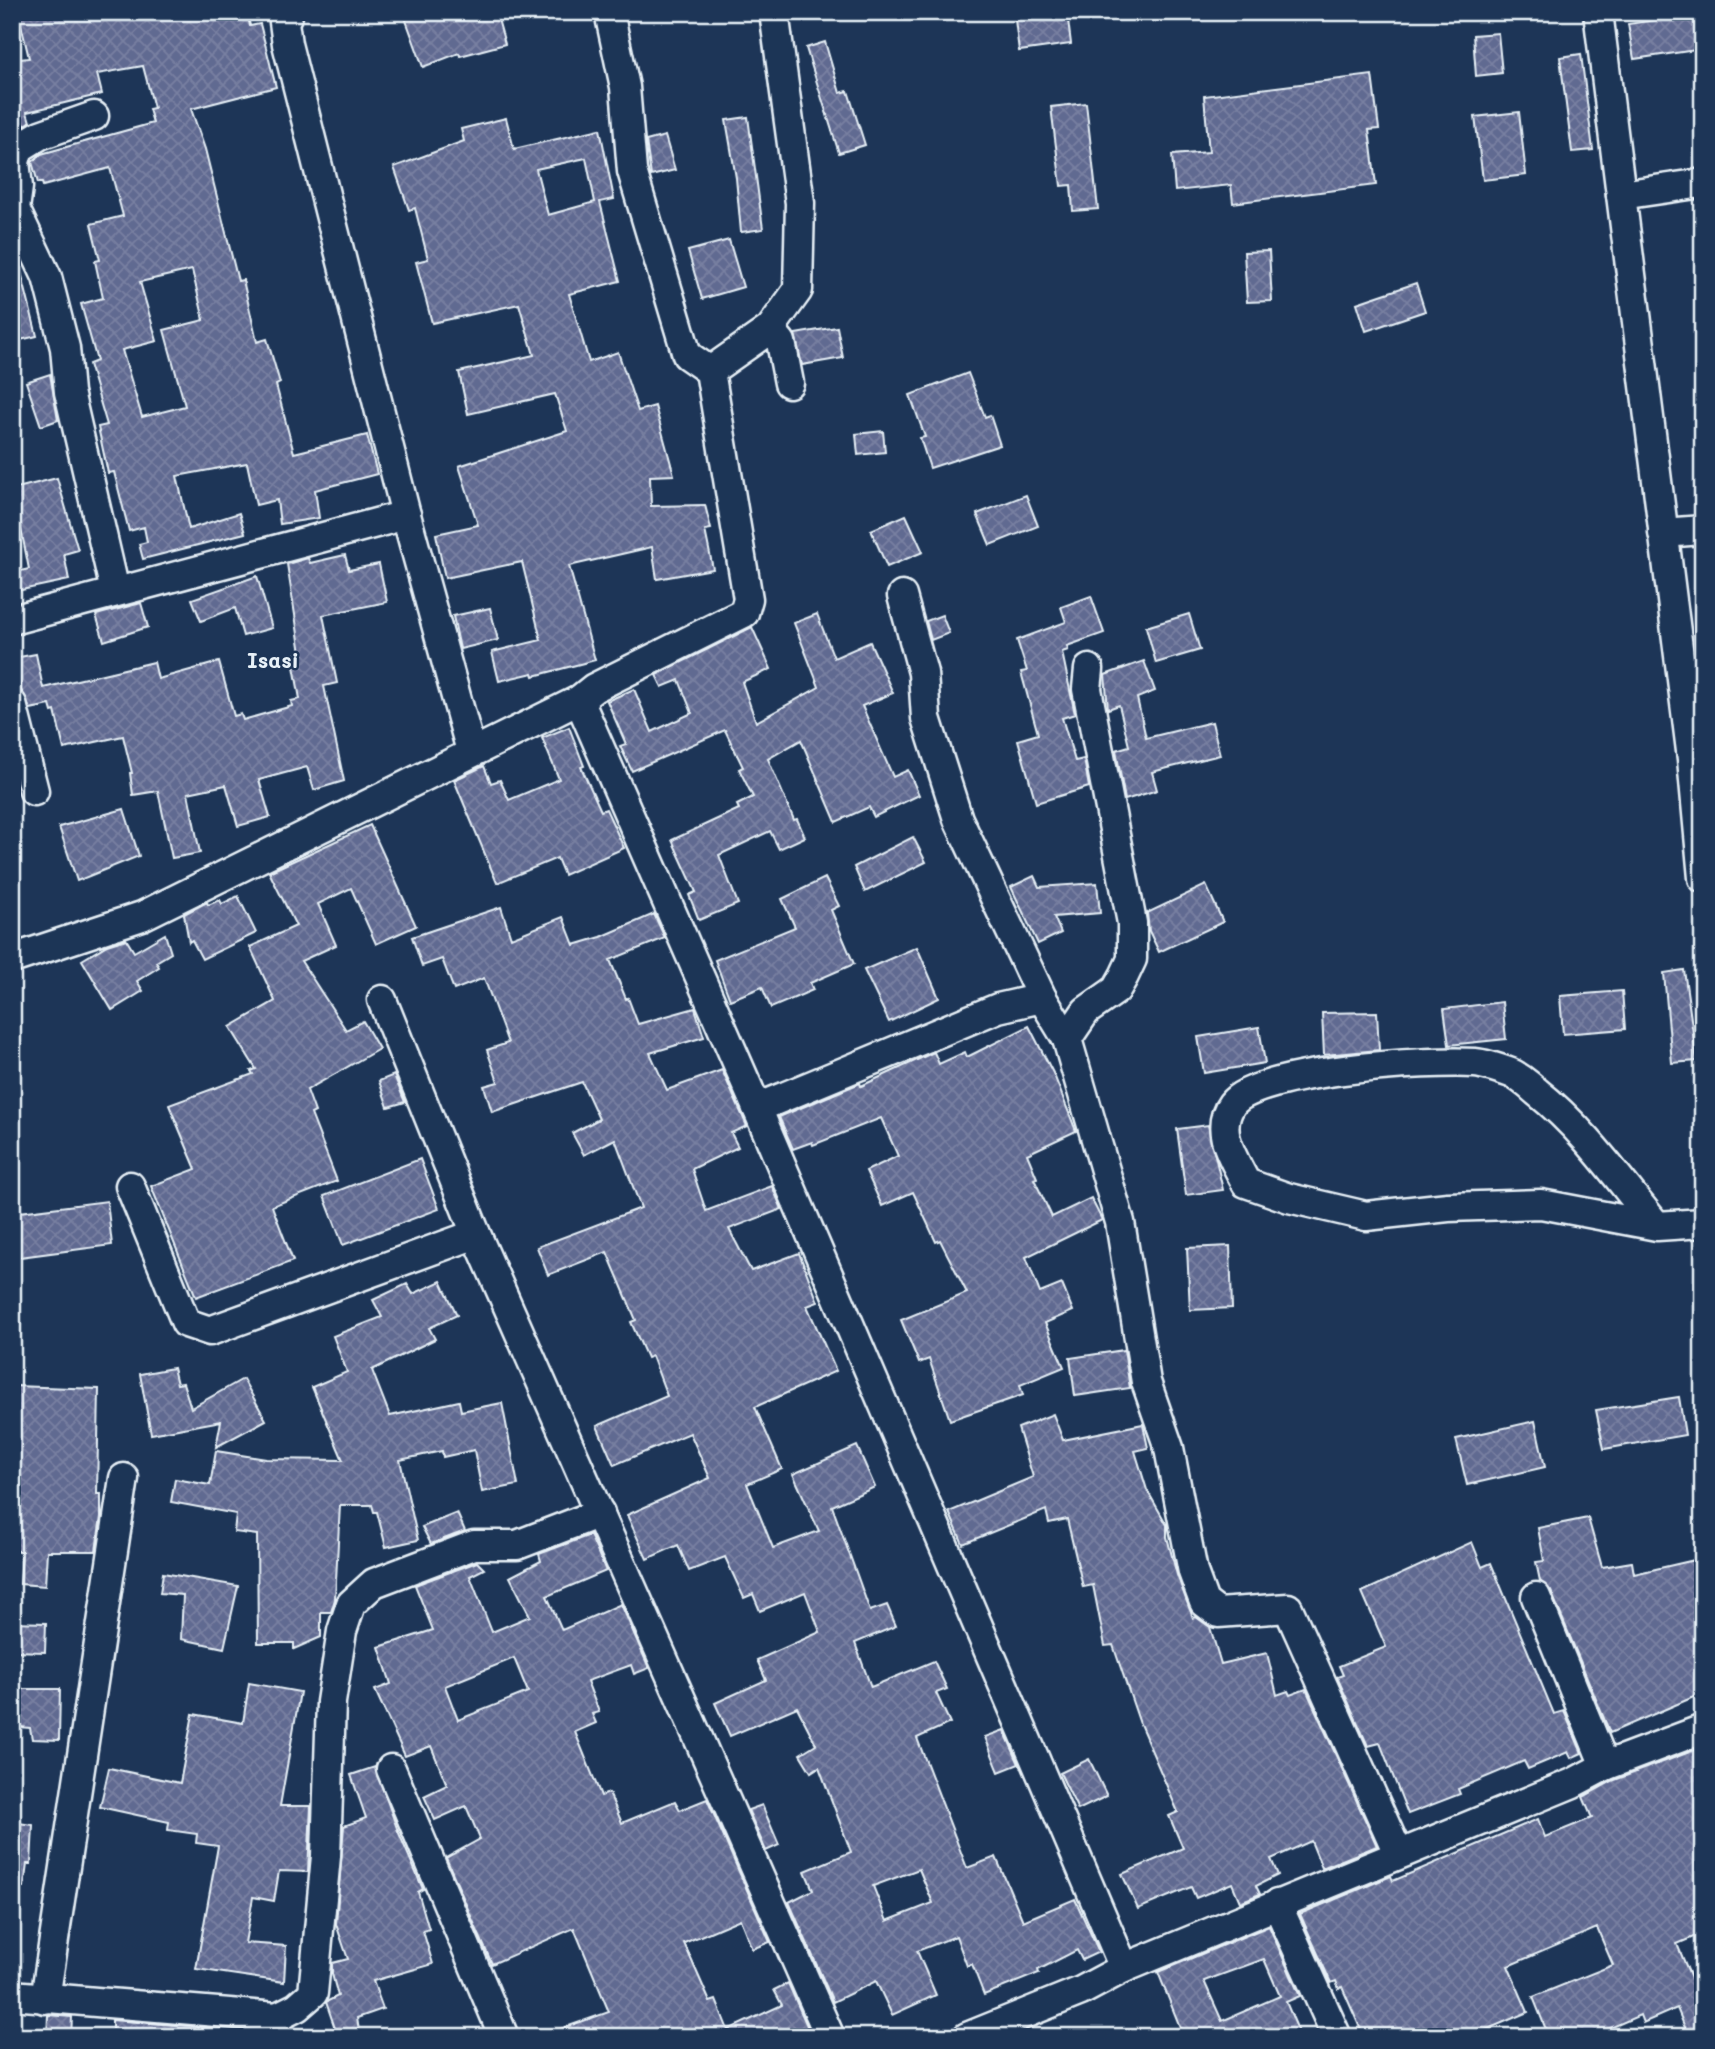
<svg xmlns="http://www.w3.org/2000/svg" width="1715" height="2049" viewBox="0 0 1715 2049" font-family="Mali,sans-serif">
	<style>
		.building { fill: url(#building-cross-hatch); stroke: #e8f1f8; stroke-width: 2; fill-rule: evenodd }
		.lines { fill: none; stroke-linecap: round; stroke-linejoin: round }
		.minor-casing { stroke: #e8f1f8; stroke-width: 33 }
		.minor { stroke: #1d3557; stroke-width: 28 }
		.labels { text-anchor: middle; dominant-baseline: central; stroke-width: 5; stroke-linejoin: round; paint-order: stroke }
		.quarter-label { font-size: 21px; font-weight: bold; fill: #e8f1f8; stroke: #1d3557 }
	</style>
	<defs>
		<pattern id="building-cross-hatch" width="8" height="8" patternUnits="userSpaceOnUse" patternTransform="scale(1.75)"><rect width="8" height="8" fill="#616a91"/><path d="M0 0l8 8M0 8l8-8" fill="none" stroke="#7880a1"/></pattern>
	</defs>
	<rect width="100%" height="100%" fill="#1d3557"/>
	<filter id="ink" filterUnits="userSpaceOnUse"><feTurbulence type="fractalNoise" baseFrequency=".0143" numOctaves="2"/><feDisplacementMap in="SourceGraphic" scale="14" xChannelSelector="R" yChannelSelector="G"/><feConvolveMatrix kernelMatrix="1 2 1 2 8 2 1 2 1" color-interpolation-filters="sRGB"/></filter>
	<g filter="url(#ink)">
		<g class="building">
			<path d="M18,12H247L250,26L260,24L276,87L191,109L205,149L238,281L243,280L257,342L267,339L280,383L276,385L294,453L367,435L377,474L315,490L319,518L280,524L277,500L256,505L247,463L177,476L189,529L239,513L245,533L143,559L139,544L147,542L144,527L129,531L114,472L108,473L98,427L107,425L89,364L97,361L81,304L103,298L95,261L100,260L91,224L123,216L110,168L43,186L42,183H38L32,162L41,154L153,123L149,109L154,108L143,66L97,74L102,94L27,112L30,122L12,133V60L29,58ZM192,270L204,320L164,330L185,406L142,417L122,350L157,341L140,282Z"/>
			<polygon points="403,12 496,12 505,44 460,56 459,53 423,67"/>
			<polygon points="1014,12 1067,12 1071,44 1019,51"/>
			<polygon points="1700,13 1703,49 1634,59 1628,24"/>
			<polygon points="1498,33 1502,73 1476,76 1473,35"/>
			<polygon points="825,42 840,93 848,91 865,145 839,153 806,48"/>
			<polygon points="1581,54 1593,150 1572,152 1560,57"/>
			<polygon points="1372,75 1379,129 1369,130 1376,185 1233,203 1231,185 1175,191 1172,155 1209,152 1204,96"/>
			<polygon points="1086,103 1098,209 1073,211 1071,185 1061,186 1051,107"/>
			<polygon points="1519,112 1526,175 1483,180 1475,117"/>
			<polygon points="748,117 763,229 741,232 736,178 726,120"/>
			<path d="M506,118L514,149L600,129L614,199L600,202L620,281L569,294L589,362L618,352L638,411L655,406L674,475L650,476L651,506L705,505L711,529L705,530L713,569L657,579L652,547L569,566L595,660L534,676L533,673L499,681L492,652L541,640L522,562L445,578L436,534L478,525L459,466L567,431L555,394L468,414L459,372L534,355L519,304L432,323L416,262L428,259L415,208L409,210L394,167L464,141L461,129ZM586,158L595,202L548,215L536,169Z"/>
			<polygon points="665,136 675,170 651,176 646,141"/>
			<polygon points="729,240 743,287 702,299 688,251"/>
			<polygon points="1269,251 1272,301 1247,302 1244,252"/>
			<polygon points="19,264 37,336 12,342 12,265"/>
			<polygon points="1416,283 1425,311 1366,331 1357,303"/>
			<polygon points="837,327 843,358 802,365 795,334"/>
			<polygon points="968,373 985,417 990,415 1000,445 930,468 920,438 925,437 910,395"/>
			<polygon points="50,374 58,420 41,426 26,382"/>
			<polygon points="883,431 885,452 858,455 856,434"/>
			<polygon points="57,478 78,550 64,554 69,580 12,592 12,573 29,569 13,489"/>
			<polygon points="1026,495 1038,526 990,545 977,514"/>
			<polygon points="906,515 923,552 887,567 871,530"/>
			<polygon points="345,555 349,570 379,564 387,602 323,615 337,683 324,686 344,781 314,790 307,767 259,780 270,817 238,826 226,785 188,793 200,853 172,858 158,791 133,795 130,773 132,773 123,736 64,749 55,711 52,712 50,705 30,709 21,690 14,658 36,654 43,688 154,662 158,679 219,662 234,716 241,714 243,720 292,706 291,701 300,699 292,655 301,653 287,564 308,558 310,563"/>
			<polygon points="257,576 272,628 243,636 235,608 201,621 192,599"/>
			<polygon points="1091,596 1104,633 1067,646 1068,650 1062,652 1075,714 1062,718 1075,761 1084,759 1089,787 1036,803 1018,740 1038,734 1021,672 1027,671 1017,640 1066,622 1061,607"/>
			<polygon points="141,603 148,627 104,641 96,615"/>
			<polygon points="490,608 498,640 460,649 453,616"/>
			<polygon points="817,614 834,658 870,642 893,693 862,706 893,777 908,770 919,795 874,817 869,807 836,822 801,740 768,759 794,820 797,819 805,837 779,849 770,831 719,855 738,904 699,920 689,895 696,892 672,840 739,809 737,805 753,797 739,769 743,767 725,730 632,771 620,746 626,744 607,701 634,689 652,732 692,713 679,680 662,687 656,675 752,627 771,669 742,682 756,722 819,687 794,623"/>
			<polygon points="1189,614 1200,650 1156,663 1146,627"/>
			<polygon points="942,615 949,633 931,640 926,621"/>
			<polygon points="1144,661 1155,691 1137,698 1146,738 1212,722 1220,755 1152,772 1157,790 1125,800 1116,750 1129,746 1119,705 1108,709 1105,675"/>
			<polygon points="569,727 584,766 581,767 601,811 606,809 624,848 564,875 557,858 497,883 454,780 484,766 491,783 500,780 509,800 559,779 542,738"/>
			<polygon points="124,809 139,856 77,881 59,827"/>
			<polygon points="370,825 416,926 376,944 351,888 318,904 336,945 301,961 346,1030 363,1021 379,1049 307,1090 315,1112 311,1114 337,1181 272,1206 293,1261 196,1297 151,1186 196,1169 169,1105 253,1074 251,1071 256,1069 230,1027 275,1001 250,947 296,926 269,872"/>
			<polygon points="913,837 926,862 865,892 854,867"/>
			<polygon points="1034,876 1039,887 1097,883 1100,913 1054,917 1061,933 1038,944 1011,887"/>
			<polygon points="825,878 839,906 831,910 854,964 810,983 813,990 771,1008 762,987 730,1000 715,960 795,927 782,899"/>
			<polygon points="1206,885 1223,922 1159,952 1149,931 1147,913"/>
			<polygon points="238,896 256,933 202,959 192,940 189,942 184,914 207,902 208,905 220,900 222,904"/>
			<path d="M501,907L511,938L563,917L574,945L601,937L654,914L665,938L610,960L626,999L628,998L638,1024L695,1008L704,1037L650,1053L667,1090L722,1070L747,1126L731,1133L738,1147L692,1169L706,1211L772,1186L782,1209L729,1229L751,1271L799,1253L818,1302L807,1306L836,1371L755,1407L782,1469L747,1484L773,1548L819,1531L793,1474L857,1446L875,1487L832,1506L870,1611L887,1605L896,1626L855,1643L871,1687L934,1661L947,1689L936,1693L950,1723L917,1738L967,1868L996,1857L1023,1921L1075,1899L1099,1952L1082,1960L1077,1950L1038,1970L1039,1973L984,1995L972,1964L967,1966L956,1936L917,1951L936,1995L892,2015L876,1981L833,2002L789,1902L813,1890L805,1871L851,1852L819,1767L811,1772L800,1754L816,1744L797,1707L730,1736L715,1703L766,1680L757,1660L820,1632L805,1592L760,1611L753,1594L744,1598L725,1557L689,1571L678,1545L647,1559L627,1515L710,1478L690,1433L614,1465L597,1426L667,1396L652,1356L647,1358L631,1322L636,1320L607,1252L548,1275L537,1247L641,1208L615,1139L584,1155L572,1133L599,1119L582,1082L492,1112L484,1086L498,1082L487,1050L508,1043L484,978L454,990L442,959L422,966L412,937ZM919,1869L933,1903L887,1921L873,1886Z"/>
			<polygon points="165,934 171,953 156,962 159,967 137,981 143,991 112,1010 82,960 107,945 126,939 134,952"/>
			<polygon points="917,947 939,998 889,1022 864,970"/>
			<polygon points="1684,970 1697,1061 1672,1063 1664,973"/>
			<polygon points="1622,991 1625,1029 1563,1034 1560,996"/>
			<polygon points="1502,1002 1506,1039 1449,1045 1444,1009"/>
			<polygon points="1377,1012 1379,1050 1324,1055 1322,1013"/>
			<polygon points="1029,1026 1054,1075 1076,1131 1027,1154 1037,1178 1034,1179 1052,1217 1091,1198 1102,1220 1026,1257 1040,1293 1062,1284 1073,1311 1045,1323 1064,1367 1020,1385 1023,1395 950,1420 929,1359 919,1363 901,1320 967,1293 940,1240 936,1242 913,1192 882,1206 866,1171 898,1156 881,1118 813,1145 812,1142 793,1149 779,1117 860,1083 861,1086 934,1052 939,1064 965,1052 967,1057"/>
			<polygon points="1259,1027 1265,1063 1204,1073 1198,1037"/>
			<polygon points="394,1075 405,1102 388,1107 379,1081"/>
			<polygon points="1208,1125 1223,1190 1186,1195 1177,1129"/>
			<polygon points="420,1159 439,1209 343,1245 324,1196"/>
			<polygon points="107,1201 112,1245 12,1258 12,1213"/>
			<polygon points="1230,1246 1232,1308 1190,1310 1187,1248"/>
			<polygon points="441,1281 457,1315 429,1328 435,1339 372,1370 390,1416 459,1401 461,1411 502,1403 518,1485 482,1492 474,1450 443,1457 442,1451 400,1460 418,1540 386,1547 377,1512 374,1512 372,1505 340,1505 335,1599 331,1612 321,1612 321,1637 294,1649 294,1643 258,1643 257,1535 234,1532 236,1514 171,1502 175,1479 210,1485 216,1451 266,1459 343,1460 312,1387 347,1372 333,1336 382,1317 373,1300 407,1284 413,1294"/>
			<polygon points="1124,1350 1130,1388 1075,1396 1070,1358"/>
			<polygon points="173,1368 177,1384 183,1383 191,1408 243,1379 266,1420 216,1447 221,1421 151,1434 140,1374"/>
			<polygon points="14,1386 99,1389 97,1494 101,1494 101,1517 96,1551 47,1551 45,1586 20,1584 22,1551 12,1551"/>
			<polygon points="1679,1397 1685,1435 1604,1449 1596,1410"/>
			<polygon points="1053,1414 1063,1440 1143,1424 1148,1448 1135,1451 1147,1490 1167,1525 1167,1537 1177,1575 1193,1618 1196,1617 1210,1627 1221,1664 1267,1653 1277,1695 1288,1691 1290,1695 1306,1689 1377,1846 1322,1868 1311,1841 1271,1859 1278,1875 1256,1886 1260,1894 1240,1902 1232,1883 1196,1898 1191,1887 1138,1909 1122,1874 1183,1848 1169,1816 1178,1812 1140,1724 1113,1645 1105,1646 1093,1585 1083,1587 1067,1519 1049,1523 1046,1510 963,1544 949,1512 1033,1477 1018,1428"/>
			<polygon points="1535,1421 1545,1467 1467,1485 1456,1439"/>
			<polygon points="457,1513 465,1531 431,1544 422,1527"/>
			<polygon points="1588,1518 1602,1567 1632,1562 1634,1574 1703,1558 1703,1693 1610,1733 1551,1591 1540,1581 1536,1562 1544,1561 1538,1528"/>
			<path d="M590,1535L606,1571L547,1596L562,1630L621,1604L649,1668L634,1674L631,1665L587,1681L599,1712L592,1714L596,1723L575,1732L601,1796L609,1793L622,1823L675,1801L680,1810L707,1799L770,1942L752,1949L740,1919L684,1943L710,2002L716,2000L728,2030L782,2005L774,1990L788,1983L812,2037H546V2034L609,2012L574,1928L492,1964L477,1930L446,1858L480,1839L466,1806L435,1820L424,1796L447,1785L431,1746L405,1756L375,1690L391,1684L379,1647L433,1630L415,1585L477,1562L484,1569L470,1576L492,1632L530,1616L510,1577L541,1561L539,1554ZM514,1658L528,1692L458,1720L445,1686Z"/>
			<polygon points="1472,1542 1482,1567 1491,1563 1554,1714 1564,1711 1582,1753 1571,1758 1568,1752 1528,1769 1524,1761 1458,1789 1460,1794 1408,1814 1380,1743 1368,1746 1337,1677 1343,1675 1339,1666 1386,1647 1362,1592"/>
			<polygon points="163,1573 238,1586 224,1648 181,1639 183,1595 160,1593"/>
			<polygon points="12,1622 46,1623 45,1652 12,1651"/>
			<polygon points="249,1683 300,1692 280,1806 311,1806 308,1872 279,1871 274,1901 253,1897 245,1943 286,1946 284,1982 196,1969 218,1846 196,1843 197,1834 168,1830 169,1822 100,1807 109,1768 180,1783 193,1714 243,1723"/>
			<polygon points="12,1689 60,1689 59,1740 32,1739 30,1728 20,1727 20,1721 12,1721"/>
			<polygon points="1004,1730 1019,1764 999,1772 985,1737"/>
			<polygon points="1703,1747 1703,1933 1677,1944 1694,1985 1703,1982 1703,2029 1688,2035 1677,2008 1643,2023 1640,2015 1601,2032 1603,2037 1549,2037 1533,1997 1613,1965 1597,1928 1508,1966 1528,2012 1469,2037 1364,2037 1342,1987 1339,1989 1336,1981 1331,1983 1300,1914 1391,1876 1393,1881 1538,1819 1545,1837 1592,1818 1583,1797 1612,1781"/>
			<polygon points="1089,1759 1107,1796 1078,1810 1060,1773"/>
			<polygon points="375,1767 398,1831 423,1889 418,1892 429,1929 423,1931 433,1964 373,1981 383,2009 357,2018 360,2037 338,2037 326,2002 338,1996 332,1974 332,1963 348,1959 336,1924 344,1826 366,1818 351,1775"/>
			<polygon points="762,1805 779,1845 766,1851 748,1810"/>
			<polygon points="12,1822 33,1825 31,1864 27,1864 24,1887 12,1886"/>
			<path d="M1269,1926L1300,1996L1286,2002L1301,2037H1184L1158,1972ZM1264,1959L1280,1996L1222,2021L1204,1981Z"/>
			<polygon points="48,2015 72,2017 71,2037 47,2037"/>
			<polygon points="112,2020 212,2028 211,2037 112,2037"/>
		</g>
		<g class="lines">
			<g class="minor-casing">
				<g id="minor">
					<polyline points="289,12 284,22 287,44 406,515 471,751"/>
					<polyline points="1598,12 1692,759 1703,878"/>
					<polyline points="94,116 40,135 19,148 15,162 18,187 15,209 47,277 65,348 69,392 115,591"/>
					<polyline points="1621,195 1703,183"/>
					<polyline points="770,329 781,342 789,383"/>
					<polyline points="710,371 770,329 798,290 800,203 774,12"/>
					<polyline points="1663,533 1703,530"/>
					<polyline points="902,596 923,673 926,718 958,819 1042,998"/>
					<polyline points="12,620 406,515"/>
					<polyline points="1089,669 1087,689 1132,923 1132,959 1124,976 1116,990 1086,1011 1067,1039 1120,1222 1146,1382 1169,1448 1193,1572 1204,1602 1218,1613 1288,1608 1398,1853"/>
					<polyline points="579,700 757,1108 1124,1968"/>
					<polyline points="12,704 34,791"/>
					<polyline points="12,959 142,916 579,700 594,688 744,613 748,599 710,371 687,355 632,171 625,87 609,12"/>
					<polyline points="382,1000 476,1234 830,2037"/>
					<polyline points="757,1108 998,1008 1042,998 1067,1039"/>
					<polyline points="130,1186 186,1323 210,1331 476,1234"/>
					<path d="M1657,1226C1619,1180 1584,1129 1537,1092C1529,1085 1520,1077 1511,1073C1500,1069 1486,1064 1475,1063C1432,1060 1257,1070 1232,1104C1213,1130 1234,1159 1246,1183L1289,1198L1366,1216L1448,1207L1541,1204L1657,1226L1703,1223"/>
					<polyline points="1536,1597 1605,1766"/>
					<polyline points="391,1769 504,2037"/>
					<polyline points="1277,1904 1337,2037"/>
					<polyline points="12,1995 277,2017"/>
					<polyline points="45,1999 124,1478"/>
					<polyline points="275,2037 277,2017 297,2007 313,1993 326,1856 331,1702 342,1631 351,1604 374,1583 474,1545 517,1545 600,1513"/>
					<polyline points="967,2037 1081,1991 1124,1968 1573,1783 1605,1766 1703,1729"/>
				</g>
			</g>
			<use href="#minor" class="minor"/>
		</g>
	</g>
	<g class="labels">
		<g class="quarter-label">
			<text x="273" y="659">Isasi</text>
		</g>
	</g>
	<rect width="1715" height="2049" fill="none" stroke="#1d3557" stroke-width="42"/>
	<rect x="21" y="21" width="1673" height="2007" fill="none" stroke="#e8f1f8" stroke-width="2.5" filter="url(#ink)"/>
</svg>
